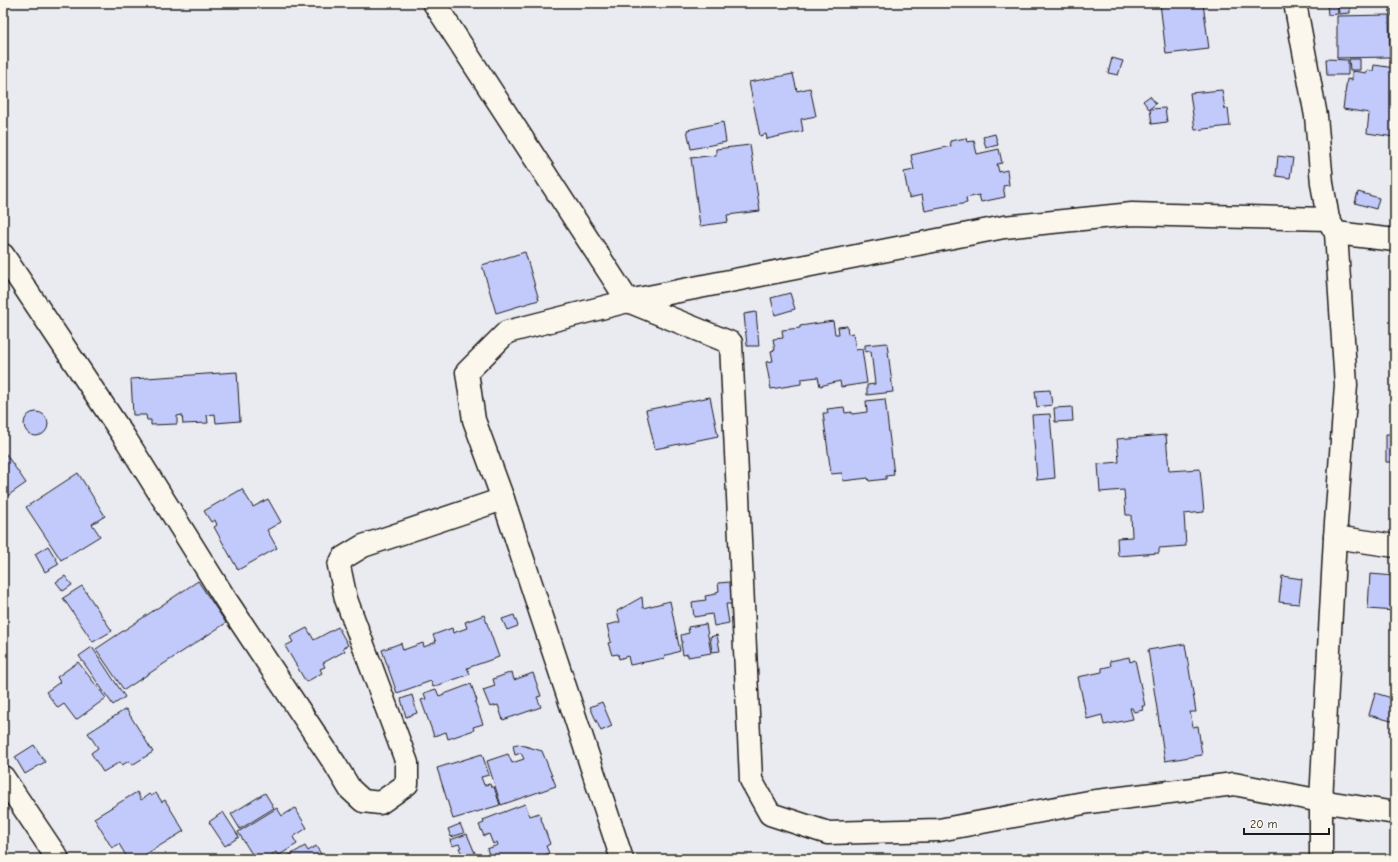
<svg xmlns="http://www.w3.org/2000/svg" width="1398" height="862" viewBox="0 0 1398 862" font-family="'Comic Neue',sans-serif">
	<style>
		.building { fill: #c2cafc; stroke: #1c1c1c }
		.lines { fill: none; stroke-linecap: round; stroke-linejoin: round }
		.minor-casing { stroke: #1c1c1c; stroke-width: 25 }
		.minor { stroke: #fbf7ec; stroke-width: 22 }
	</style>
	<rect width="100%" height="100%" fill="#eaeaf1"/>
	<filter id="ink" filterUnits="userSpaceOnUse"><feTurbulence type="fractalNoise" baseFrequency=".025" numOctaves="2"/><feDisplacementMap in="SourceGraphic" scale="8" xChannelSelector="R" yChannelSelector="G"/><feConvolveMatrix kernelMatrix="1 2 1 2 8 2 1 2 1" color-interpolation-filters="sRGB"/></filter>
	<g filter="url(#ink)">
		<g class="building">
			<polygon points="1160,3 1203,3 1209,49 1166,54"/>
			<polygon points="1327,3 1337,3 1338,14 1328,15"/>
			<polygon points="1338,3 1350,3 1350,13 1339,14"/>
			<polygon points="1392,3 1395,3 1395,15 1392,16"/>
			<polygon points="1389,15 1390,57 1337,58 1337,16"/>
			<polygon points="1112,58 1123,61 1118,75 1108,73"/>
			<polygon points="1326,59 1348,60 1348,75 1327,75"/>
			<polygon points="1349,59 1360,59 1360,70 1350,70"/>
			<polygon points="1374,65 1395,68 1394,137 1367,133 1369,113 1343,109 1347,79 1352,80 1352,71 1367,73 1367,70 1373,71"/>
			<polygon points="793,74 797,91 810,88 816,116 801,119 803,131 767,139 766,134 760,136 749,82"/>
			<polygon points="1222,90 1225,109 1228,108 1230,126 1195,130 1190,93"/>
			<polygon points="1150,96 1156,104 1149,109 1143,101"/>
			<polygon points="1165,108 1167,122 1152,124 1150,109"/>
			<polygon points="723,122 726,142 691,149 687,130"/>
			<polygon points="995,134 998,145 986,148 983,137"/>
			<polygon points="966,138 967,142 974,141 977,154 999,149 1002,163 997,164 999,172 1007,170 1009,185 1003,186 1005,197 981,202 979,195 966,198 967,203 925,211 922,195 909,198 904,172 914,170 911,155 951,146 950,141"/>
			<polygon points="750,145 760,211 727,215 728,222 700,226 691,158 716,155 716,149"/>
			<polygon points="1278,156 1293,158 1290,178 1276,176"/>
			<polygon points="1358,192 1379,198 1376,209 1355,203"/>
			<polygon points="525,252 539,300 496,313 482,265"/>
			<polygon points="790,293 795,309 775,315 771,298"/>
			<polygon points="756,312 759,346 747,346 744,314"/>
			<polygon points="833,321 835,334 839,334 838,327 847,326 848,334 853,333 856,350 862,349 867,383 841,387 840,381 820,386 818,377 801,379 801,384 771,389 766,362 773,361 771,351 775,350 773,339 783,338 782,330 800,328 800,326"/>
			<polygon points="887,343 893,392 867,395 867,385 875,384 871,351 865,352 865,345"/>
			<polygon points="237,372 240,421 216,423 215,414 207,415 208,423 183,424 182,415 177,416 177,424 151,425 151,420 147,420 146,415 133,415 131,379"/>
			<polygon points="1050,390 1052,405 1037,407 1035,391"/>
			<polygon points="710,397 718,436 655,449 646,410"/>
			<polygon points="885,399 894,475 886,476 886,479 869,481 868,478 843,481 842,473 831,474 823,413 828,413 827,409 844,407 845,413 852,412 852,414 867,412 866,401"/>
			<polygon points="1072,407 1073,421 1055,422 1054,408"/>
			<circle cx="36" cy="424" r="12"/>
			<polygon points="1050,414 1055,478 1037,480 1032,415"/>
			<polygon points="1386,434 1395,434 1395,458 1392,458 1392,462 1386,462"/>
			<polygon points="1166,435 1169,471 1200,469 1204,512 1184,514 1186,546 1159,548 1159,553 1118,556 1117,538 1132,537 1131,515 1126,515 1124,490 1100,492 1098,464 1119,462 1117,439"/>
			<polygon points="3,450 26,483 3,499"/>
			<polygon points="78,473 105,516 92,524 100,536 61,560 26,507"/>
			<polygon points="242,489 253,507 268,499 281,522 267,530 277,548 238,570 214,527 217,525 215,520 211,522 204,511"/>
			<polygon points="48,546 59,564 45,572 35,554"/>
			<polygon points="1370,574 1395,576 1395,611 1368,609"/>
			<polygon points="65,576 72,585 63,591 56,582"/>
			<polygon points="1282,576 1302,579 1299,604 1279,602"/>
			<polygon points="198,581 226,623 124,690 96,649"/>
			<polygon points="730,582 734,604 726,604 729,623 714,626 712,614 694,617 692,602 706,600 705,596 716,594 716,592 719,591 718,583"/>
			<polygon points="82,586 112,631 93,642 63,598"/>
			<polygon points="642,597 643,608 670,601 680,651 664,656 665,658 630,665 628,656 619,659 618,654 612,655 608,643 611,642 607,625 620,622 617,611"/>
			<polygon points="484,615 499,657 467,668 470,674 433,687 431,681 397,693 382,650 401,643 403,650 423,643 424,647 436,642 433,635 452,628 453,633 467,628 465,622"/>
			<polygon points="514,615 518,626 507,630 502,619"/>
			<polygon points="706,624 711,653 688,657 688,654 683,655 681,643 682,643 681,635 689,633 688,627"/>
			<polygon points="338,627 348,645 343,648 345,651 323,663 325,667 320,669 322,673 306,682 285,646 293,642 290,637 307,628 314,640"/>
			<polygon points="717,635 720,651 712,652 710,637"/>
			<polygon points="1185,644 1196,712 1190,712 1193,727 1198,726 1202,755 1165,761 1148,650"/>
			<polygon points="92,647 125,697 113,705 79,656"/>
			<polygon points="1129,657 1130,662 1135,660 1145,706 1142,706 1143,710 1134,712 1132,708 1130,708 1133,719 1104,725 1102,715 1087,719 1078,677 1102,672 1102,668 1111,666 1110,661"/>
			<polygon points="78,662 106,698 76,720 64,704 58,708 46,692 60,682 57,677"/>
			<polygon points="512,672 514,680 533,673 541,696 537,697 541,707 503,720 498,705 490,707 483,690 495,686 493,679"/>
			<polygon points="471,684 477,701 475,702 483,724 473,727 474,730 448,739 446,732 434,736 421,700 426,699 424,693 436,689 439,696"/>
			<polygon points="1375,693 1395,699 1395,722 1369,715"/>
			<polygon points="412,695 417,713 406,717 401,699"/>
			<polygon points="602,702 612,726 601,731 590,707"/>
			<polygon points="126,709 153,752 132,765 129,761 122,765 120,762 103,772 91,753 98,748 88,733"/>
			<polygon points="518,744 542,751 556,786 501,805 487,761 508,754 512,763 524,759 521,753 515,755 513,745"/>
			<polygon points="34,745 45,762 25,774 15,757"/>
			<polygon points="482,754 489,775 481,777 484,785 490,784 491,787 494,787 500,805 453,819 437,768"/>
			<polygon points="137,792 141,800 149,794 151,796 156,793 162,802 165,800 184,831 138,859 128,859 119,844 112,848 94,818"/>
			<polygon points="265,793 274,808 240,829 231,814"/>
			<polygon points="525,804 530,816 539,813 550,844 546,846 549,853 545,855 546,859 491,859 487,849 498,845 497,842 493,844 489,834 484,836 479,825 484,823 483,820"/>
			<polygon points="277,808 282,816 295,808 307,828 293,837 297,844 278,856 276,852 265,859 255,859 238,832"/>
			<polygon points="223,812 239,837 225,846 209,822"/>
			<polygon points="460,824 464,833 451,837 448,829"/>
			<polygon points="467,834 477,858 478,859 456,859 463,856 459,848 461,847 459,844 452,846 450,840"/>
			<polygon points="305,846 308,851 316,846 324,859 283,859"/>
		</g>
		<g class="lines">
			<g class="minor-casing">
				<g id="minor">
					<polyline points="434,3 628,301 731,343 751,780 770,814 828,833 939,830 1089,802 1234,784 1321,801 1395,813"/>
					<polyline points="1295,3 1316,116 1322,183 1328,219 1336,233 1346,385 1335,537 1395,546"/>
					<polyline points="1336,233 1395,240"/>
					<polyline points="3,255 127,441 226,600 335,764 350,789 363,801 380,803 407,784 407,763 346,599 339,566 343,558 363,546 503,499"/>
					<polyline points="3,777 58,859"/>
					<polyline points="622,859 503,499 474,420 467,372 507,332 628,301 1004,227 1132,214 1328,219"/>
					<polyline points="1321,859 1321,801 1335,537"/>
				</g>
			</g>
			<use href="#minor" class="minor"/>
		</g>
	</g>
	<rect width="1398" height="862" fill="none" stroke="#fbf7ec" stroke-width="16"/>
	<rect x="8" y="8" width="1382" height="846" fill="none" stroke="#1c1c1c" stroke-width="1.5" filter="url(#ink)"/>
	<path d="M1244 828v6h85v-6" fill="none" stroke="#1c1c1c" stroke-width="2"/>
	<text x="1250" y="828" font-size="12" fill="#1c1c1c" stroke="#fbf7ec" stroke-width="3" paint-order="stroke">20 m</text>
</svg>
